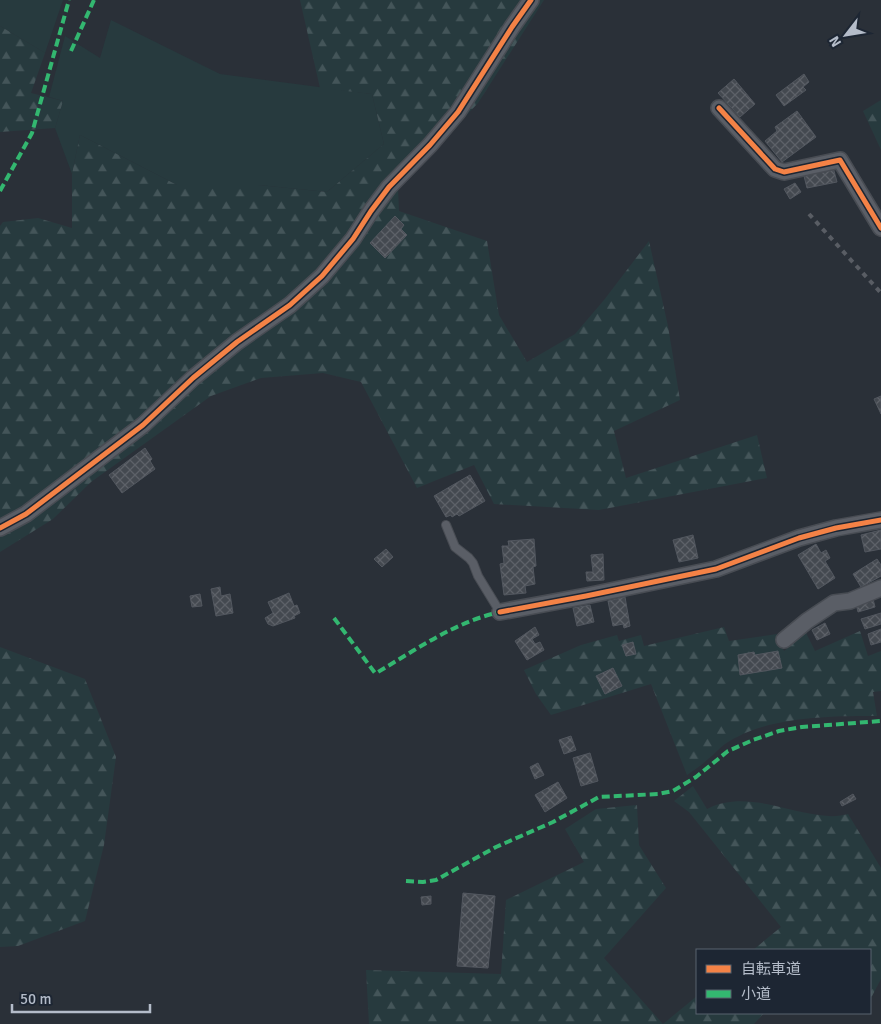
<svg xmlns="http://www.w3.org/2000/svg" width="881" height="1024" viewBox="0 0 881 1024" font-family="Signika,'Noto Sans JP',sans-serif">
	<style>
		.green { fill: #273a3e }
		.forest { fill: url(#forest-firs) }
		.building { fill: url(#building-cross-hatch); stroke: #52575f }
		.lines { fill: none; stroke-linecap: round; stroke-linejoin: round }
		.lane-casing { stroke: #484c53; stroke-width: 10 }
		.street-casing { stroke: #484c53; stroke-width: 18 }
		.lane { stroke: #5a5e66; stroke-width: 8 }
		.street { stroke: #5a5e66; stroke-width: 15 }
		.rail { stroke: #595d64; stroke-width: 4; stroke-dasharray: 5 5; stroke-linecap: butt }
		.quiet { stroke: #33b770; stroke-width: 4; stroke-dasharray: 8 4; stroke-linecap: butt }
		.cycleway-casing { stroke: #1d2633; stroke-width: 8 }
		.cycleway { stroke: #f48246; stroke-width: 5 }
	</style>
	<defs>
		<pattern id="forest-firs" width="22" height="20" patternUnits="userSpaceOnUse" patternTransform="scale(1.25)"><rect width="22" height="20" fill="#273a3e"/><path d="M5 1l3.5 6h-7zM16 11l3.5 6h-7z" fill="#445559"/></pattern>
		<pattern id="building-cross-hatch" width="8" height="8" patternUnits="userSpaceOnUse" patternTransform="scale(1.25)"><rect width="8" height="8" fill="#444950"/><path d="M0 0l8 8M0 8l8-8" fill="none" stroke="#5d6168"/></pattern>
	</defs>
	<rect width="100%" height="100%" fill="#2a3038"/>
	<g class="green">
		<polygon points="0,0 63,0 45,53 0,26"/>
		<polygon points="111,20 220,74 372,94 384,144 327,192 258,185 177,185 80,135 72,174 55,128 63,101 49,97 65,36 100,58"/>
	</g>
	<g class="forest">
		<polygon points="300,0 544,0 478,103 398,188 399,211 487,241 499,315 527,362 575,334 604,300 649,241 668,326 680,400 614,431 626,478 757,435 767,478 599,510 494,504 474,465 417,488 361,382 323,373 261,378 211,396 91,482 53,519 0,552 0,226 3,222 38,218 72,228 72,174 80,135 177,185 258,185 327,192 384,144 372,94 320,88"/>
		<polygon points="0,26 45,53 31,93 63,101 55,128 0,132"/>
		<polygon points="881,100 881,150 863,111"/>
		<path d="M724,627L729,641L777,634L784,651L806,633L815,651L860,631L868,656L881,651V691L873,692L877,716C830,716 766,716 725,744C719,748 714,755 708,759C702,765 694,770 687,775L651,684L551,715L536,694L524,670L581,645L617,635L619,641L641,635L644,646Z"/>
		<polygon points="0,647 85,679 116,757 104,845 85,921 18,946 0,947"/>
		<path d="M693,786L707,809C746,789 789,814 829,816C835,817 842,815 848,814L881,868V979L870,1000V950H753L781,927L689,812L674,801Z"/>
		<polygon points="637,805 639,845 666,888 604,958 663,1024 369,1024 366,970 501,974 506,900 584,862 565,829 596,809"/>
		<polygon points="697,996 697,1013 764,1013 754,1024 663,1024"/>
	</g>
	<g class="building">
		<polygon points="804,74 809,82 803,87 806,90 784,106 776,95"/>
		<polygon points="734,79 755,104 740,117 718,93"/>
		<polygon points="797,111 816,137 782,162 765,141 777,131 775,127"/>
		<polygon points="833,167 837,182 807,188 803,172"/>
		<polygon points="795,183 801,192 790,199 784,189"/>
		<polygon points="395,216 404,225 401,229 407,235 385,258 370,243"/>
		<polygon points="881,396 881,414 874,399"/>
		<polygon points="145,448 152,459 150,461 155,469 122,493 109,475"/>
		<polygon points="470,475 485,501 459,516 457,514 452,517 451,515 446,517 434,496"/>
		<polygon points="881,530 881,549 865,552 861,535"/>
		<polygon points="693,535 698,558 679,562 673,540"/>
		<polygon points="534,539 536,566 533,567 535,584 525,586 526,593 504,595 500,564 504,563 502,546 509,546 508,541"/>
		<polygon points="816,544 821,553 826,550 830,558 825,561 835,578 818,589 798,555"/>
		<polygon points="386,549 393,557 382,567 374,559"/>
		<polygon points="603,554 604,580 587,581 586,572 593,572 591,555"/>
		<polygon points="877,559 881,565 881,576 861,587 853,574"/>
		<polygon points="220,587 221,596 230,594 233,613 216,616 211,589"/>
		<polygon points="289,593 294,606 297,605 300,613 294,616 295,618 273,626 268,624 265,618 273,613 268,602"/>
		<polygon points="200,594 202,606 192,607 190,596"/>
		<polygon points="625,597 630,626 624,628 623,624 613,626 608,601"/>
		<polygon points="873,599 875,607 858,612 856,604"/>
		<polygon points="590,605 594,622 577,626 573,608"/>
		<polygon points="881,613 881,624 865,629 861,619"/>
		<polygon points="825,623 830,634 817,640 812,630"/>
		<polygon points="535,627 539,635 532,639 535,644 540,642 544,650 527,660 515,641"/>
		<polygon points="881,629 881,642 871,645 868,634"/>
		<polygon points="633,642 636,654 626,656 622,645"/>
		<polygon points="778,651 782,668 740,675 738,655 754,652 755,655"/>
		<polygon points="613,668 622,686 605,694 596,676"/>
		<polygon points="571,736 576,750 564,754 559,740"/>
		<polygon points="590,753 598,781 581,786 573,758"/>
		<polygon points="538,763 544,775 535,779 530,767"/>
		<polygon points="558,782 567,798 545,812 535,795"/>
		<polygon points="853,794 856,799 842,806 840,802"/>
		<polygon points="463,893 495,896 488,968 457,966"/>
		<polygon points="431,896 431,904 422,905 421,897"/>
	</g>
	<g class="lines">
		<g class="lane-casing">
			<polyline id="lane" points="446,525 455,547 469,558 473,563 478,576 500,612"/>
		</g>
		<g class="street-casing">
			<g id="street">
				<polyline points="719,108 775,169 784,172 840,160 881,228"/>
				<polyline points="0,528 26,514 143,425 193,378 237,342 290,305 322,276 353,239 371,211 389,187 430,145 458,112 512,27 531,0"/>
				<polyline points="500,612 586,596 716,569 799,538 836,528 881,520"/>
				<polyline points="784,640 807,621 834,603 850,601 881,588"/>
			</g>
		</g>
		<use href="#lane" class="lane"/>
		<use href="#street" class="street"/>
		<polyline class="rail" points="809,214 881,293"/>
		<g class="quiet">
			<polyline points="71,51 94,0"/>
			<polyline points="0,191 32,133 69,0"/>
			<path d="M334,618L375,673L378,672C417,649 455,622 500,612"/>
			<polyline points="406,881 423,882 436,880 496,847 553,822 599,797 658,794 673,791 696,777 728,751 753,740 779,731 802,727 881,721"/>
		</g>
		<g class="cycleway-casing">
			<g id="cycleway">
				<polyline points="719,108 775,169 784,172 840,160 881,228"/>
				<polyline points="0,528 26,514 143,425 193,378 237,342 290,305 322,276 353,239 371,211 389,187 430,145 458,112 512,27 531,0"/>
				<polyline points="500,612 586,596 716,569 799,538 836,528 881,520"/>
			</g>
		</g>
		<use href="#cycleway" class="cycleway"/>
	</g>
	<rect x="696" y="949" width="175" height="65" fill="#1d2633" stroke="#59626f"/>
	<rect x="706" y="965" width="25" height="8" fill="#f48246" stroke="#59626f"/>
	<text x="741" y="974" font-size="15" fill="#b4bcc9">自転車道</text>
	<rect x="706" y="990" width="25" height="8" fill="#33b770" stroke="#59626f"/>
	<text x="741" y="999" font-size="15" fill="#b4bcc9">小道</text>
	<g transform="translate(846 35) rotate(239)" stroke="#1d2633" stroke-width="4" paint-order="stroke">
	<path d="M0-4L9 19L0 12L-9 19Z" fill="#b4bcc9"/>
	<text y="-8" font-size="14" font-weight="bold" text-anchor="middle" fill="#b4bcc9">N</text>
	</g>
	<path d="M12 1004v8h138v-8" fill="none" stroke="#b4bcc9" stroke-width="2.5"/>
	<text x="20" y="1004" font-size="15" fill="#b4bcc9" stroke="#1d2633" stroke-width="4" paint-order="stroke">50 m</text>
</svg>
